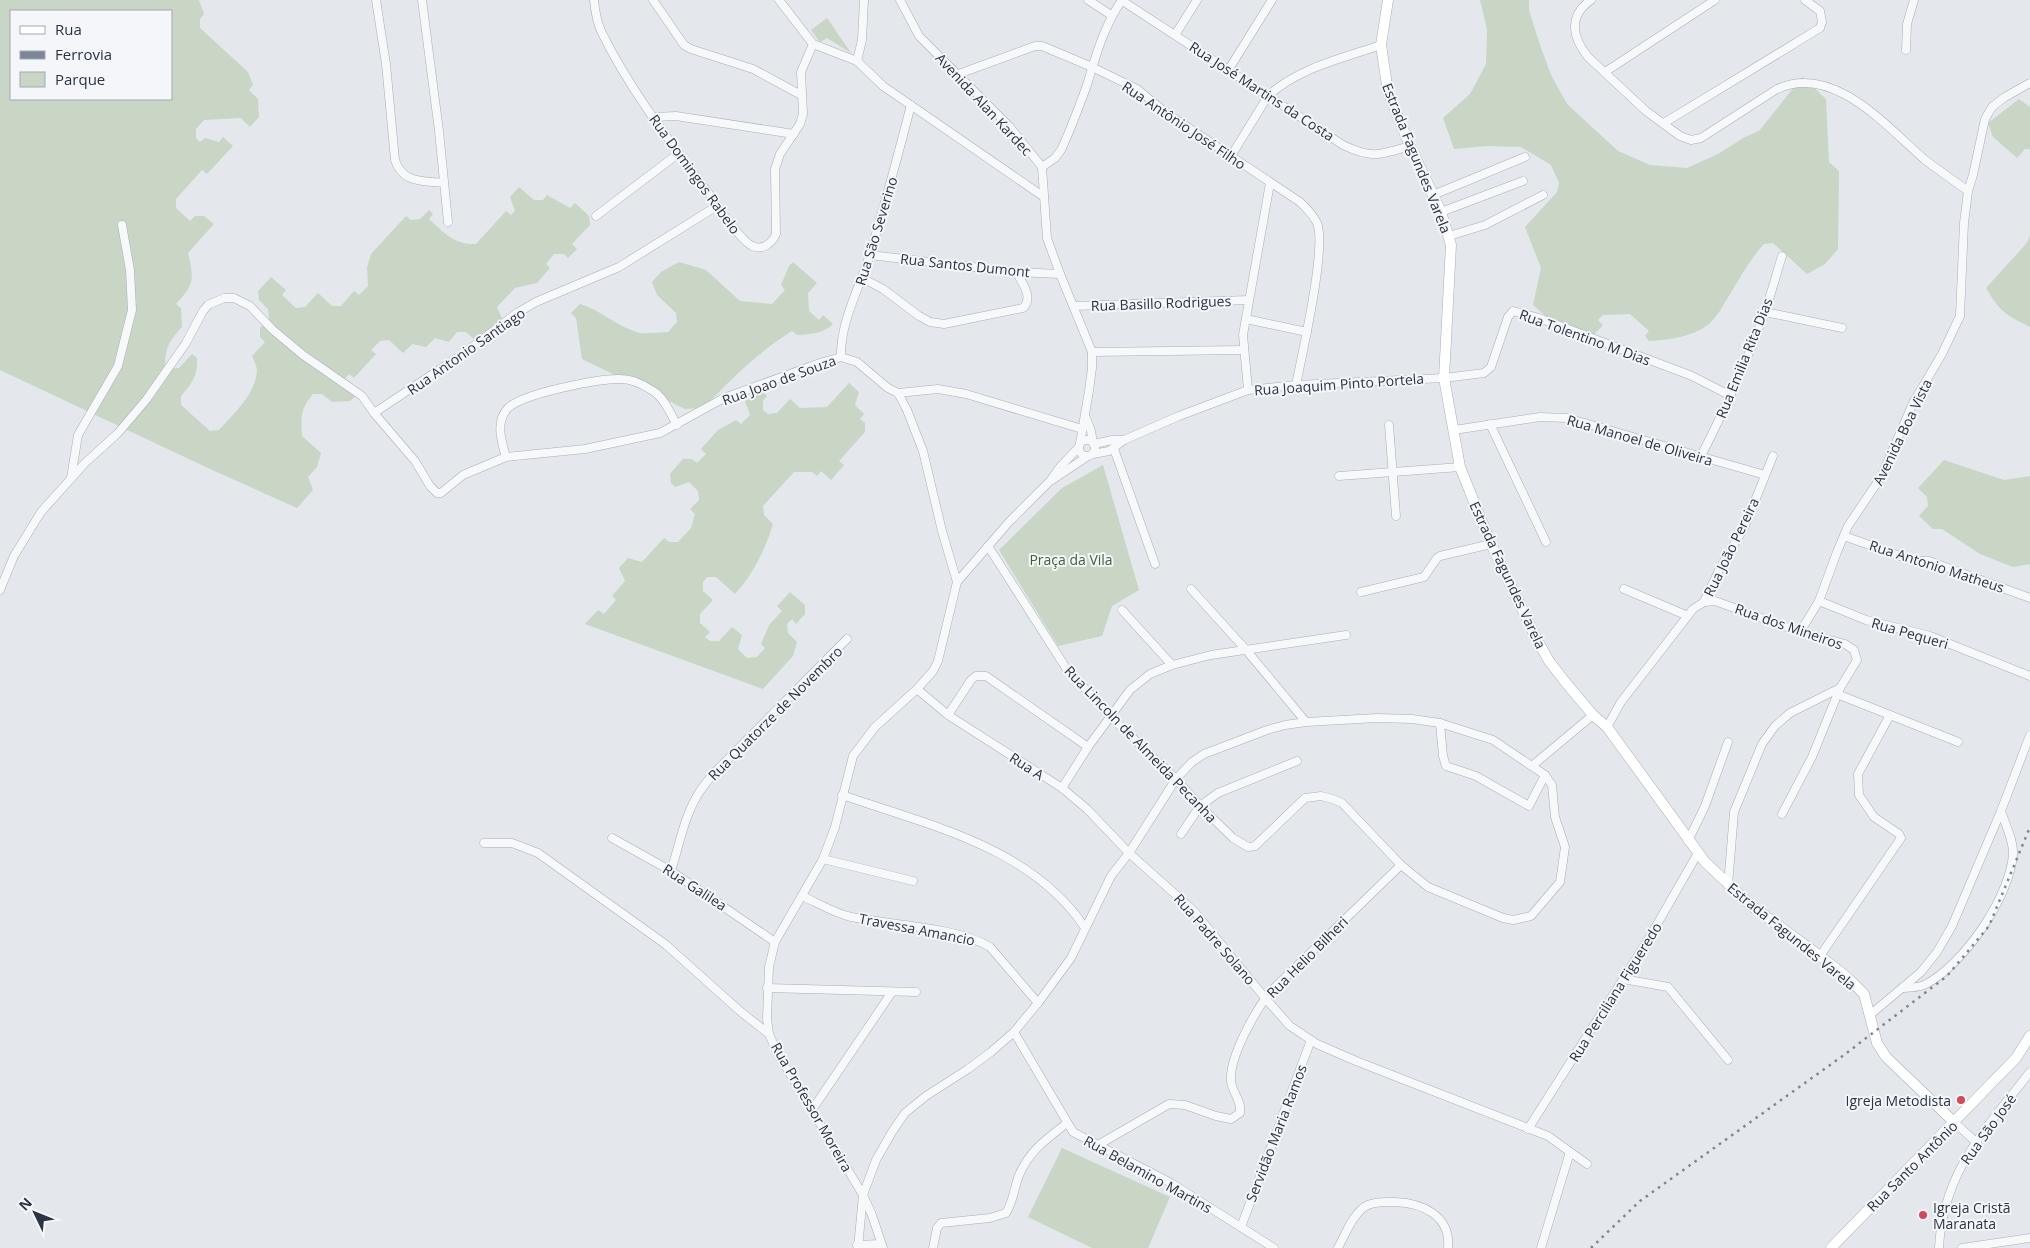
<svg xmlns="http://www.w3.org/2000/svg" width="2030" height="1248" viewBox="0 0 2030 1248" font-family="'Open Sans',sans-serif">
	<style>
		.green { fill: #c9d6c5; fill-rule: evenodd }
		.lines { fill: none; stroke-linecap: round; stroke-linejoin: round }
		.street-casing { stroke: #a9aeb7; stroke-width: 9 }
		.secondary-casing { stroke: #a9aeb7; stroke-width: 11 }
		.street { stroke: #f7f8fa; stroke-width: 8 }
		.secondary { stroke: #fff; stroke-width: 10 }
		.rail { stroke: #7d8696; stroke-width: 2.5; stroke-dasharray: 2.5 5; stroke-linecap: butt }
		.poi-dot { fill: #d1495b; stroke: #f4f6f9; stroke-width: 2 }
		.labels { text-anchor: middle; dominant-baseline: central; stroke-width: 4; stroke-linejoin: round; paint-order: stroke }
		.street-label { font-size: 14px; fill: #2b3445; stroke: #f4f6f9 }
		.park-label { font-size: 14px; fill: #3f6138; stroke: #f4f6f9 }
		.poi-label { font-size: 14px; fill: #2b3445; stroke: #f4f6f9; text-anchor: end }
	</style>
	<rect width="100%" height="100%" fill="#e4e7ec"/>
	<g class="green">
		<path d="M0,0H199L204,14L200,19V28L248,72L253,85L249,90L258,99L259,117L250,127L241,118L204,120L196,129V138L200,142L205,138L219,142L223,137L233,146L207,174L202,170L176,199V208L190,221L195,216H204L214,224L188,253C194,279 195,284 176,304L181,308L182,327C171,339 165,347 165,364L170,369L179,368L192,354L197,358C198,375 192,384 181,396V405L210,431L219,430C234,413 255,395 257,371C257,366 254,360 252,356L265,342L260,337V328L269,318L268,309L259,300L258,291L271,277L286,290L282,295L296,308L305,307L318,293L332,306H341L354,291L359,295L368,286L367,268L371,254L406,216L411,220L420,219L429,210L433,214L429,219C444,233 455,245 476,244L506,211L511,215L515,211L510,197L519,187L534,200H543L547,195L570,208L575,203L589,216L590,225L572,244L577,249L568,258L564,254H554L546,264L550,268L537,283L515,288L497,307L503,321L476,341L466,332H457L449,342L435,338L426,347L412,344L403,353L389,340L380,341L371,350L376,354L354,378L349,374L345,379V388L355,397L350,401L332,402L322,394H313C300,409 301,417 302,436L321,453L317,467L308,477L313,490L297,508L210,469L0,370ZM11,11H171V99H11Z"/>
		<path d="M1480,0H1529V10L1539,42L1551,75L1567,104L1618,151L1650,165L1687,168L1718,154L1745,137L1759,131L1802,77L1826,99L1829,162L1839,171L1838,249L1825,264L1807,274L1773,243L1764,244C1749,260 1739,280 1727,299C1722,307 1717,317 1709,324C1692,337 1670,340 1649,341L1645,336L1649,331L1630,314L1603,315L1598,320L1603,325L1590,339L1548,318L1533,305L1541,268L1525,227L1557,192L1559,183L1551,165L1521,147L1487,146L1454,149L1443,118L1470,94L1486,64L1487,29Z"/>
		<polygon points="827,18 851,53 827,38 820,42 811,30"/>
		<polygon points="2019,99 2030,107 2030,149 2025,149 2017,158 1993,137 1988,123"/>
		<path d="M2030,237V327C2006,315 2000,312 1986,288L2025,245Z"/>
		<path d="M679,262L706,270L740,301L772,304L785,290L781,285L789,266L793,262L817,283L808,293L809,311L819,320L823,315L833,324C823,334 810,334 797,335L792,331C759,352 730,379 704,408L685,409L582,359L576,318L571,313L580,304C601,310 619,328 640,333C648,334 660,332 668,332L677,322L676,313L657,295L652,282L661,272Z"/>
		<path d="M849,383L859,392L855,405L864,414L860,419L865,423V432L839,461L844,465L831,480L821,471L817,476L812,472H794L763,506L764,515L773,524C766,548 752,576 735,594L716,577H707L703,582V591L713,600L700,614V623L710,632L705,637L710,641H719L732,627L742,635L738,649L747,658L757,657L765,648L761,644L769,625L782,611L777,606L790,592L805,605V614L796,624L792,619L787,624L788,633L797,642L793,656L763,689L585,624L598,610L604,614L616,600L612,596L625,581L619,568L628,558L642,562L664,538L669,542H678L691,528L695,514L690,509L699,500L698,491L689,482L675,487L671,483L670,474L683,459H692L697,463L706,454L701,449L718,430L736,420L741,424L750,415L745,401L758,387L767,396L763,401V410L768,414L777,413L790,399L800,408L827,407Z"/>
		<polygon points="1944,460 2004,480 2030,476 2030,564 2013,567 1980,554 1942,529 1933,529 1919,516 1928,506 1927,497 1918,488"/>
		<polygon points="1103,465 1139,590 1112,606 1102,636 1058,646 999,550 1062,488"/>
		<polygon points="1062,1148 1170,1197 1148,1248 1092,1248 1028,1217"/>
	</g>
	<g class="lines">
		<g class="street-casing">
			<g id="street">
				<path d="M376,0L386,64L395,160C402,183 423,181 443,183"/>
				<polyline points="422,0 439,131 448,222"/>
				<path d="M594,0C595,11 597,23 602,33C630,90 671,143 709,194C718,207 740,240 752,246C763,251 772,243 776,234L775,169L780,154L800,124L803,114L801,72L813,44"/>
				<polyline points="653,0 684,45 691,49 753,69 801,95"/>
				<polyline points="779,0 813,44 857,61 883,86 1044,197"/>
				<polyline points="900,0 919,36 1009,126 1042,167 1047,238 1060,274 1092,352 1092,368 1089,391 1080,443"/>
				<polyline points="1088,0 1111,15"/>
				<path d="M1121,0L1343,145C1372,159 1380,155 1410,146"/>
				<path d="M1591,0C1568,16 1572,37 1588,57L1646,111L1680,136L1691,140L1701,138L1777,89C1833,63 1886,126 1924,159C1938,170 1953,180 1968,191"/>
				<polyline points="1175,35 1197,0"/>
				<polyline points="1906,50 1907,24 1914,0"/>
				<polyline points="857,61 862,40 864,0"/>
				<polyline points="1229,69 1272,0"/>
				<polyline points="1605,72 1715,0"/>
				<path d="M956,75L1024,50L1035,46H1042L1092,67L1137,89L1165,112L1300,202C1306,208 1313,214 1317,223C1327,247 1302,354 1296,385"/>
				<polyline points="654,117 676,116 794,134"/>
				<polyline points="1664,123 1820,28 1822,22 1820,11 1805,0"/>
				<path d="M1231,156L1268,96C1298,68 1343,58 1381,45"/>
				<path d="M1042,167L1055,158L1061,150C1071,129 1079,107 1087,85C1096,55 1104,26 1122,0"/>
				<polyline points="1433,195 1525,157"/>
				<polyline points="1441,212 1523,181"/>
				<polyline points="596,216 679,153"/>
				<polyline points="1449,236 1485,225 1543,195"/>
				<polyline points="870,255 1016,272 1060,274"/>
				<path d="M862,278L883,289L919,316L930,322L944,324L1023,308C1034,298 1022,282 1016,272"/>
				<polyline points="1074,306 1249,300"/>
				<polyline points="1765,312 1842,328"/>
				<polyline points="1246,319 1307,332"/>
				<polyline points="1092,352 1243,350"/>
				<path d="M841,357C840,322 860,287 870,254C885,205 898,155 911,105"/>
				<polyline points="1248,390 1243,335 1270,183"/>
				<polyline points="898,393 938,389 966,394 1082,429"/>
				<polyline points="374,413 463,354 517,313 536,302 619,267 717,206"/>
				<polyline points="1086,418 1091,431 1093,443"/>
				<polyline points="1490,424 1546,542"/>
				<polyline points="1389,425 1396,516"/>
				<polyline points="1454,430 1540,417 1567,418 1765,475"/>
				<circle cx="1087" cy="448" r="8"/>
				<polyline points="1094,444 1112,440 1124,440"/>
				<polyline points="1114,449 1155,564"/>
				<polyline points="1093,454 1109,451 1124,440 1179,416 1248,390 1296,385 1444,378 1484,373 1491,367 1508,317 1513,311 1539,318 1692,376 1731,396"/>
				<path d="M506,457C502,443 495,423 507,409C520,394 600,378 621,379C632,379 644,385 653,391C664,397 671,415 677,425"/>
				<path d="M1700,458C1724,411 1746,364 1764,314C1771,295 1776,275 1782,256"/>
				<polyline points="1339,476 1460,467"/>
				<polyline points="71,478 78,435 118,366 132,310 130,270 122,225"/>
				<polyline points="1052,480 1088,456"/>
				<polyline points="1844,536 1914,561 1929,561 2030,598"/>
				<polyline points="1191,589 1247,651 1306,722"/>
				<polyline points="1624,589 1688,616"/>
				<polyline points="0,590 14,556 41,512 85,463 118,433 146,400 186,343 203,311 208,305 224,298 234,298 250,306 273,330 303,355 362,396 374,413 415,461 430,486 437,493 441,493 463,475 506,457 585,449 660,433 724,398 820,363 841,357 857,362 888,388 898,393 907,410 923,451 942,531 957,582"/>
				<polyline points="1361,592 1424,577 1437,558 1440,556 1491,544"/>
				<polyline points="1819,601 1866,620 1930,636 2030,676"/>
				<polyline points="1704,602 1715,601 1800,632 1845,644 1854,650 1857,660 1840,688 1812,757 1782,814"/>
				<polyline points="1122,610 1172,665"/>
				<polyline points="1800,632 1819,601 1837,552 1848,526 1881,477 1913,403 1942,354 1960,316 1964,223 1968,191 1973,175 1985,119 1992,107 2005,97 2030,83"/>
				<polyline points="917,689 948,715 1062,788 1087,809 1129,853 1194,911 1265,998 1290,1026 1317,1044 1356,1061 1548,1136 1587,1164"/>
				<polyline points="1837,694 1958,742"/>
				<polyline points="948,715 971,680 976,676 986,676 1088,747"/>
				<polyline points="1440,723 1443,756 1446,766 1476,776 1529,806 1545,775"/>
				<polyline points="1607,727 1621,702 1693,609 1704,602 1721,566 1744,528 1773,456"/>
				<polyline points="1533,765 1593,715"/>
				<polyline points="1062,788 1088,747 1130,690 1150,674 1172,665 1211,655 1346,635"/>
				<path d="M842,795C928,825 1032,847 1085,928"/>
				<polyline points="1181,834 1200,806 1218,793 1297,761"/>
				<polyline points="612,838 671,871 775,942"/>
				<polyline points="1688,841 1705,806 1728,742"/>
				<polyline points="484,843 512,843 538,853 665,944 741,1012 769,1034"/>
				<polyline points="823,859 913,881"/>
				<path d="M671,871C679,846 684,818 697,796C702,787 709,779 716,771L847,639"/>
				<polyline points="1728,885 1734,812 1762,744 1775,726 1790,713 1840,688"/>
				<path d="M802,896C818,903 834,913 851,917C891,925 957,927 990,947L1038,1003"/>
				<polyline points="1820,956 1901,838 1899,834 1874,817 1859,795 1858,774 1890,715"/>
				<polyline points="1623,979 1668,987 1728,1060"/>
				<polyline points="767,988 916,992"/>
				<path d="M1904,988C1911,987 1920,988 1926,984C1964,964 2009,898 2013,855C2014,841 2005,824 2001,811"/>
				<polyline points="1871,1014 1921,972 1937,952 1952,926 2001,811 2030,735"/>
				<polyline points="1014,1032 1073,1132 1171,1183 1274,1248"/>
				<polyline points="812,1110 892,992"/>
				<polyline points="1955,1123 1976,1142"/>
				<polyline points="1528,1129 1648,940 1698,853"/>
				<path d="M1098,1145L1169,1104L1185,1105L1216,1116L1231,1119L1240,1113C1242,1100 1232,1093 1231,1081C1229,1057 1255,1012 1269,993L1401,865"/>
				<polyline points="1241,1227 1311,1040"/>
				<polyline points="857,1245 880,1244"/>
				<polyline points="858,1248 863,1195 876,1160 892,1132 905,1113 926,1096 968,1069 991,1052 1014,1032 1038,1003 1071,958 1111,876 1129,853 1176,779 1192,762 1204,754 1267,730 1285,725 1306,722 1377,718 1412,719 1440,723 1493,740 1545,775 1552,785 1555,817 1565,847 1560,882 1531,916 1513,920 1503,918 1428,887 1401,865 1342,803 1333,799 1321,796 1305,798 1255,846 1248,847 1233,838 1200,806 1176,779 1110,716 1066,668 988,546"/>
				<polyline points="883,1248 872,1215 863,1195 778,1054 769,1034 767,1019 769,967 775,942 823,859 835,827 853,756 875,727 917,689 933,671 938,661 957,582 1009,522 1050,481 1060,467 1079,447"/>
				<path d="M933,1248L937,1228L941,1223L990,1218L1006,1213C1014,1201 1014,1186 1020,1173C1031,1149 1047,1139 1067,1123"/>
				<path d="M1338,1248C1345,1235 1354,1211 1368,1205C1377,1201 1386,1202 1395,1202C1423,1203 1451,1216 1448,1248"/>
				<polyline points="1541,1248 1570,1152"/>
				<path d="M1939,1248C1943,1171 1986,1129 2030,1072"/>
				<polyline points="1962,1248 2030,1238"/>
			</g>
		</g>
		<g class="secondary-casing">
			<g id="secondary">
				<polyline points="1388,0 1381,45 1388,92 1410,146 1441,212 1451,245 1444,378 1460,467 1491,544 1536,638 1549,661 1566,683 1593,715 1607,727 1705,862 1753,907 1820,956 1849,979 1864,994 1877,1043 1886,1057 1955,1123"/>
				<polyline points="1831,1248 2016,1058 2030,1036"/>
			</g>
		</g>
		<use href="#street" class="street"/>
		<use href="#secondary" class="secondary"/>
		<polyline class="rail" points="1591,1248 1640,1201 1844,1055 1947,976 1989,926 2030,827"/>
	</g>
	<g class="poi-dot">
		<circle cx="1961" cy="1100" r="5"/>
		<circle cx="1923" cy="1215" r="5"/>
	</g>
	<g class="labels">
		<g class="street-label">
			<text transform="translate(1262 91) rotate(33)">Rua José Martins da Costa</text>
			<text transform="translate(984 104) rotate(47)">Avenida Alan Kardec</text>
			<text transform="translate(1184 125) rotate(34)">Rua Antônio José Filho</text>
			<text transform="translate(1417 158) rotate(68)">Estrada Fagundes Varela</text>
			<text transform="translate(695 174) rotate(54)">Rua Domingos Rabelo</text>
			<text transform="translate(876 231) rotate(-73)">Rua São Severino</text>
			<text transform="translate(965 265) rotate(6)">Rua Santos Dumont</text>
			<text transform="translate(1161 303) rotate(-2)">Rua Basillo Rodrigues</text>
			<text transform="translate(1585 337) rotate(20)">Rua Tolentino M Dias</text>
			<text transform="translate(466 351) rotate(-35)">Rua Antonio Santiago</text>
			<text transform="translate(1744 358) rotate(-68)">Rua Emilia Rita Dias</text>
			<text transform="translate(779 380) rotate(-20)">Rua Joao de Souza</text>
			<text transform="translate(1339 384) rotate(-4)">Rua Joaquim Pinto Portela</text>
			<text transform="translate(1902 432) rotate(-64)">Avenida Boa Vista</text>
			<text transform="translate(1640 440) rotate(16)">Rua Manoel de Oliveira</text>
			<text transform="translate(1731 547) rotate(-64)">Rua João Pereira</text>
			<text transform="translate(1937 566) rotate(18)">Rua Antonio Matheus</text>
			<text transform="translate(1508 575) rotate(65)">Estrada Fagundes Varela</text>
			<text transform="translate(1789 626) rotate(19)">Rua dos Mineiros</text>
			<text transform="translate(1910 633) rotate(16)">Rua Pequeri</text>
			<text transform="translate(775 713) rotate(-45)">Rua Quatorze de Novembro</text>
			<text transform="translate(1141 744) rotate(46)">Rua Lincoln de Almeida Pecanha</text>
			<text transform="translate(1027 766) rotate(33)">Rua A</text>
			<text transform="translate(695 887) rotate(33)">Rua Galilea</text>
			<text transform="translate(917 929) rotate(11)">Travessa Amancio</text>
			<text transform="translate(1792 936) rotate(39)">Estrada Fagundes Varela</text>
			<text transform="translate(1215 939) rotate(49)">Rua Padre Solano</text>
			<text transform="translate(1307 957) rotate(-45)">Rua Helio Bilheri</text>
			<text transform="translate(1615 992) rotate(-58)">Rua Perciliana Figueredo</text>
			<text transform="translate(812 1107) rotate(60)">Rua Professor Moreira</text>
			<text transform="translate(1988 1129) rotate(-54)">Rua São José</text>
			<text transform="translate(1276 1133) rotate(-69)">Servidão Maria Ramos</text>
			<text transform="translate(1912 1166) rotate(-45)">Rua Santo Antônio</text>
			<text transform="translate(1148 1174) rotate(29)">Rua Belamino Martins</text>
		</g>
		<g class="park-label">
			<text x="1071" y="559">Praça da Vila</text>
		</g>
		<g class="poi-label">
			<text x="1951" y="1100">Igreja Metodista</text>
			<text x="1933" y="1207" text-anchor="start">Igreja Cristã<tspan x="1933" dy="16">Maranata</tspan></text>
		</g>
	</g>
	<rect x="10" y="10" width="162" height="90" fill="#f4f6f9" stroke="#a4a8b1"/>
	<rect x="20" y="26" width="25" height="8" fill="#ffffff" stroke="#a4a8b1"/>
	<text x="55" y="35" font-size="15" fill="#2b3445">Rua</text>
	<rect x="20" y="51" width="25" height="8" fill="#7d8696" stroke="#a4a8b1"/>
	<text x="55" y="60" font-size="15" fill="#2b3445">Ferrovia</text>
	<rect x="20" y="72" width="25" height="15" fill="#c9d6c5" stroke="#a4a8b1"/>
	<text x="55" y="85" font-size="15" fill="#2b3445">Parque</text>
	<g transform="translate(35 1213) rotate(313)" stroke="#f4f6f9" stroke-width="4" paint-order="stroke">
	<path d="M0-4L9 19L0 12L-9 19Z" fill="#2b3445"/>
	<text y="-8" font-size="14" font-weight="bold" text-anchor="middle" fill="#2b3445">N</text>
	</g>
</svg>
